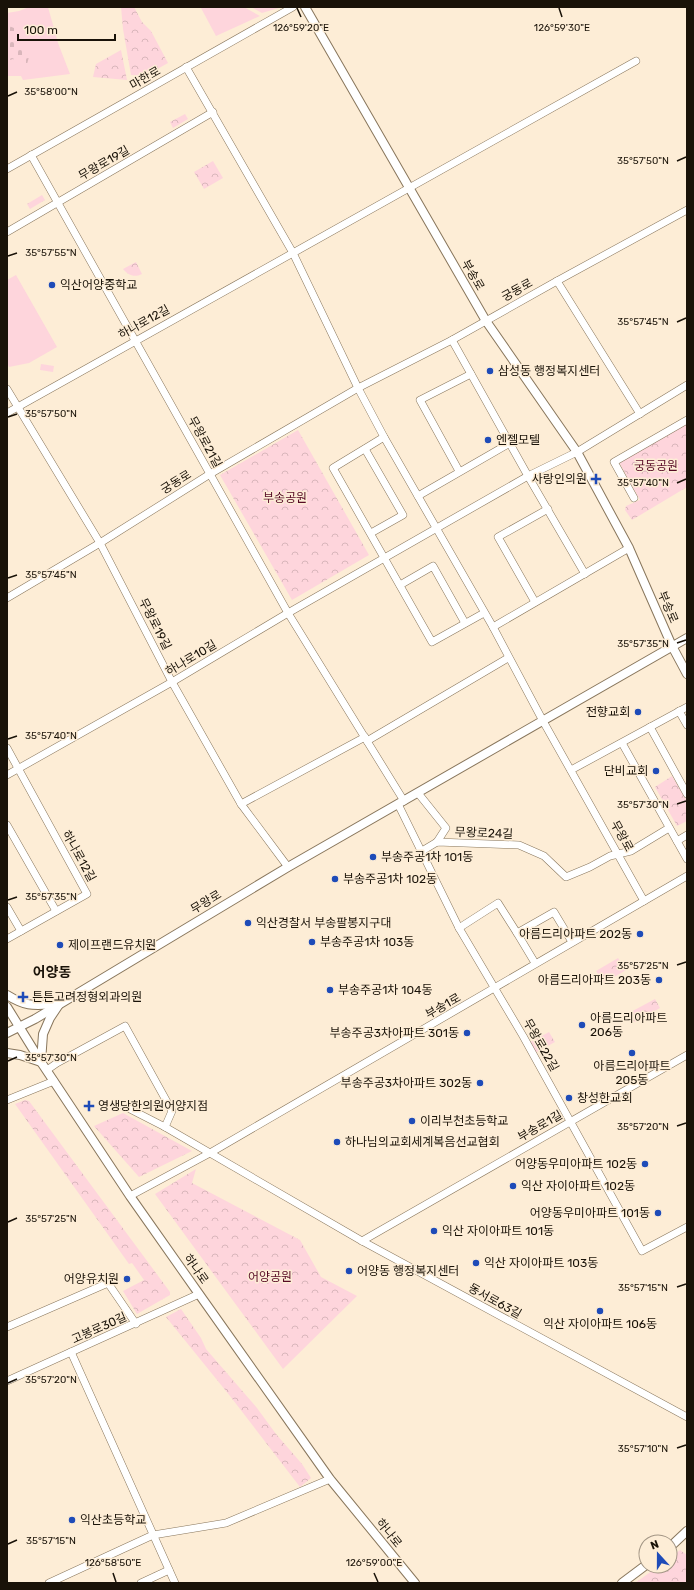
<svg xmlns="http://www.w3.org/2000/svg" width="694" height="1590" viewBox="0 0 694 1590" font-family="Rubik,'Noto Sans KR',sans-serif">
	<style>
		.grass { fill: #fed5dc }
		.forest { fill: url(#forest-crowns) }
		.cemetery { fill: url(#cemetery-stones) }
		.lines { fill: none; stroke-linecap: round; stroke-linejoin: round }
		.minor-casing { stroke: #88765c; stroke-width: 8 }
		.tertiary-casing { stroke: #88765c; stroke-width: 10 }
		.minor { stroke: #fff; stroke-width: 7 }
		.tertiary { stroke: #fff; stroke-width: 8 }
		.ticks { fill: none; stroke: #191208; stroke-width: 1.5 }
		.poi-dot { fill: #1e4bb8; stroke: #fdedd6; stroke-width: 1.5 }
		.labels { text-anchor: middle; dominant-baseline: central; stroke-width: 3; stroke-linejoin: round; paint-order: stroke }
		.street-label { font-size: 12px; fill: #191208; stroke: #fdedd6 }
		.poi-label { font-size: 12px; fill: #191208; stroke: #fdedd6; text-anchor: start }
		.park-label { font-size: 12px; fill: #570a25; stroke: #fdedd6 }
		.quarter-label { font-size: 14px; font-weight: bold; fill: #191208; stroke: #fdedd6 }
		.ticks-label { font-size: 10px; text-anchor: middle; fill: #191208; stroke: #fdedd6; stroke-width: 3; stroke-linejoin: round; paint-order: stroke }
	</style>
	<defs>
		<pattern id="forest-crowns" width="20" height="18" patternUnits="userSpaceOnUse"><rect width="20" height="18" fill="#fed5dc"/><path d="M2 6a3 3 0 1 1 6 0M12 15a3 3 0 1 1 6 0" fill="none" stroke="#d9b6bb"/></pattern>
		<pattern id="cemetery-stones" width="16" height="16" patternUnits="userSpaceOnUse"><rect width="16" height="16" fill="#fed5dc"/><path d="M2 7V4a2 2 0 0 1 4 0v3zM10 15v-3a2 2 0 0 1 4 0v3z" fill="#d9b6bb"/></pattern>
	</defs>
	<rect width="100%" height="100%" fill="#fdedd6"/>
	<g class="grass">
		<polygon points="29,7 48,7 58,43 70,74 23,80 21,76 7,76 7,13 19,11"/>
		<polygon points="206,7 244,7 260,16 216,36 201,8"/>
		<polygon points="16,275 57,347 29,363 9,367 7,363 7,280"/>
		<polygon points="41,364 54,366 53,372 40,370"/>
	</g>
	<g class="forest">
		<polygon points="121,7 134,7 142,22 151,31 168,63 145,76 131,75 123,29"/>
		<polygon points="251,7 282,7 262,13"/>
		<polygon points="121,50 127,80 93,77 96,64"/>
		<polygon points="185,114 188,119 173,128 170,122"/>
		<polygon points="213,161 223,178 204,189 194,172"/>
		<polygon points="42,195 45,200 30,209 27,204"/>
		<path d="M136,262L142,274C134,278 128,275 123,269Z"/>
		<polygon points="687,423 687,487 632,520 625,510 626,506 640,500 619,462"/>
		<polygon points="298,430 369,555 292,600 220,475"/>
		<polygon points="672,776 687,801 687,821 677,826 655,787"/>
		<polygon points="618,958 626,970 604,983 596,971"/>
		<polygon points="655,999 660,1008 635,1022 628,1020 627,1014"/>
		<polygon points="549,1032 555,1042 533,1054 527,1044"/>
		<polygon points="25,1100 29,1101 170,1292 170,1295 137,1314 123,1291 144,1280 132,1263 129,1264 15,1104"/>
		<polygon points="123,1113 192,1151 139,1177 94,1126"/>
		<polygon points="196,1169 192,1183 300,1240 321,1277 357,1296 283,1369 155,1194"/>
		<polygon points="181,1309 201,1338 206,1349 257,1408 276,1434 302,1464 311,1478 300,1487 230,1396 166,1317"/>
		<polygon points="680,1550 687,1555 687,1583 635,1583 659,1566 670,1566 670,1558"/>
	</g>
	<polygon class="cemetery" points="9,26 14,28 18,46 29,57 27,64 23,65 13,59 7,61 7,29"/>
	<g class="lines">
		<g class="minor-casing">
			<g id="minor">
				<polyline points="186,67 293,253 358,388 384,437 493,627 543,721 644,901"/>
				<polyline points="31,155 288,613 404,801"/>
				<polyline points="7,169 293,7"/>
				<polyline points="7,232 213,112"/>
				<polyline points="557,281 640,414"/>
				<polyline points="452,340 528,476 585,574"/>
				<polyline points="7,389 100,543 172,682 241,804 288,867"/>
				<polyline points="7,413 636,61"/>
				<polyline points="384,437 333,468 432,642 484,613"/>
				<polyline points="365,449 403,515 371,533"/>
				<polyline points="459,471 420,400 471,374"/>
				<polyline points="418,496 510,443"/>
				<polyline points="634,498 614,462 687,420"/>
				<polyline points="400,585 433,566 465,623"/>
				<polyline points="7,598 100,543 210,474 358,388 452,340 557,281 687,210"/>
				<polyline points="535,602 498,537 548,509"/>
				<polyline points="493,627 629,548"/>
				<polyline points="679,711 687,725"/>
				<polyline points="650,727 687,794"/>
				<polyline points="367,741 508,658"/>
				<polyline points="622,743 687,859"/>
				<polyline points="7,748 87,894 7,939"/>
				<polyline points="571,770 687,707"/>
				<polyline points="7,775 172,682 288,613 528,476 577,452 687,385"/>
				<polyline points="418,793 446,828 437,842"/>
				<polyline points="241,804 365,737"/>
				<polyline points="398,804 459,928 523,1036 642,1251 687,1227"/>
				<polyline points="7,825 56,911"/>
				<polyline points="677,841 687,835"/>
				<polyline points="422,851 437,842 519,845 544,856 566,877 590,867 610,856 631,851 669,828"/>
				<polyline points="7,907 21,931"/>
				<polyline points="459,928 498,903 517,933"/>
				<polyline points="535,963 517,933 554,912 572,942"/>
				<polyline points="47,1070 57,1063 125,1026 172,1111 165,1127"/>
				<polyline points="7,1100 54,1081"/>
				<polyline points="122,1105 165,1127 362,1241 687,1417"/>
				<polyline points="130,1196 210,1153 687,876"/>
				<polyline points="362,1241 687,1055"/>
				<polyline points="7,1327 108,1283 136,1324"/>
				<polyline points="71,1352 175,1583"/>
				<polyline points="7,1381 199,1294"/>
				<polyline points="49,1583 153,1535 226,1523 330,1479"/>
				<polyline points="141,1583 169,1570"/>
			</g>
		</g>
		<g class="tertiary-casing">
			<g id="tertiary">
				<polyline points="305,7 486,321 577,452 629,548 672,646 687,674"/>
				<path d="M7,995C28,1008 35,1005 59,1004"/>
				<polyline points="7,1007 41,1062 130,1196 199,1294 330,1479 415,1583"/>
				<polyline points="7,1033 35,1019 288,867 687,638"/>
				<polyline points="7,1053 20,1055 41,1062 43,1034 50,1018 58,1006"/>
				<polyline points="670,1547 687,1531"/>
				<polyline points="622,1583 646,1565"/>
			</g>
		</g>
		<use href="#minor" class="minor"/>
		<use href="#tertiary" class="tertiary"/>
	</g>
	<path class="ticks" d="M297,8L301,17M559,8L562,17M8,96L17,92M677,161L686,157M8,256L17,253M677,322L686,318M8,417L17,414M677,483L686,479M8,578L17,575M677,643L686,640M8,739L17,736M677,804L686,801M8,900L17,897M677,965L686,962M8,1061L17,1057M677,1126L686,1123M8,1222L17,1218M677,1287L686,1284M8,1383L17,1379M677,1448L686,1445M8,1544L17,1540M113,1573L116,1582M374,1573L378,1582"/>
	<g class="poi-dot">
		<circle cx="52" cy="285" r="4"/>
		<circle cx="490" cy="371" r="4"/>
		<circle cx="488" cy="440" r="4"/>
		<path d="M594 473h4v4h4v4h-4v4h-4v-4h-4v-4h4z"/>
		<circle cx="638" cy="712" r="4"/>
		<circle cx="656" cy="771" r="4"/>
		<circle cx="373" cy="857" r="4"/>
		<circle cx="335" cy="879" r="4"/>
		<circle cx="248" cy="923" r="4"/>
		<circle cx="640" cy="934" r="4"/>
		<circle cx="312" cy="942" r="4"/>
		<circle cx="60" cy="945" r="4"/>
		<circle cx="659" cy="980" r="4"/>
		<circle cx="330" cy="990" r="4"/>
		<path d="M21 991h4v4h4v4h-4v4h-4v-4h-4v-4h4z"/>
		<circle cx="582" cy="1025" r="4"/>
		<circle cx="467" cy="1033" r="4"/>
		<circle cx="632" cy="1053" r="4"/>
		<circle cx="480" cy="1083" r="4"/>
		<circle cx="569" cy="1098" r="4"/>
		<path d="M87 1100h4v4h4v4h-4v4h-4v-4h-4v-4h4z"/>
		<circle cx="412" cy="1121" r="4"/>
		<circle cx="337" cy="1142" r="4"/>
		<circle cx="645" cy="1164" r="4"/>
		<circle cx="513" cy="1186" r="4"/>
		<circle cx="658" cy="1213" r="4"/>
		<circle cx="434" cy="1231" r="4"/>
		<circle cx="476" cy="1263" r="4"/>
		<circle cx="349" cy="1271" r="4"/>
		<circle cx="127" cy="1279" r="4"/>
		<circle cx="600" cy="1311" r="4"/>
		<circle cx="72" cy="1520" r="4"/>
	</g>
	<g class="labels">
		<g class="street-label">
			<text transform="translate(145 78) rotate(-30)">마한로</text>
			<text transform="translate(104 163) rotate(-30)">무왕로19길</text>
			<text transform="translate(473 275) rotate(60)">부송로</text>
			<text transform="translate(517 290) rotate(-29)">궁동로</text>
			<text transform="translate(144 322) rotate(-29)">하나로12길</text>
			<text transform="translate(205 442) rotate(61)">무왕로21길</text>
			<text transform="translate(176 482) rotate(-32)">궁동로</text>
			<text transform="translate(668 607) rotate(67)">부송로</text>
			<text transform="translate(155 624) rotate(63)">무왕로19길</text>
			<text transform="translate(191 658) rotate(-31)">하나로10길</text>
			<text transform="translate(484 833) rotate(2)">무왕로24길</text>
			<text transform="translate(622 836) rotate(61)">무왕로</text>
			<text transform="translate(79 856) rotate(61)">하나로12길</text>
			<text transform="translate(206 902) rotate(-31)">무왕로</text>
			<text transform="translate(443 1006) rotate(-30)">부송1로</text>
			<text transform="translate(541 1045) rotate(60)">무왕로22길</text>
			<text transform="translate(540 1126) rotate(-30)">부송로1길</text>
			<text transform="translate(196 1269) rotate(55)">하나로</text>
			<text transform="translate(495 1301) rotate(29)">동서로63길</text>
			<text transform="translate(99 1328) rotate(-24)">고봉로30길</text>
			<text transform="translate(389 1533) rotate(51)">하나로</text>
		</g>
		<g class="poi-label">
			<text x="60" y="285">익산어양중학교</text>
			<text x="498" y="371">삼성동 행정복지센터</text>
			<text x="496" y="440">엔젤모텔</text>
			<text x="587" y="479" text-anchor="end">사랑인의원</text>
			<text x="630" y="712" text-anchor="end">전향교회</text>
			<text x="648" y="771" text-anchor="end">단비교회</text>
			<text x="381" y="857">부송주공1차 101동</text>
			<text x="343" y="879">부송주공1차 102동</text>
			<text x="256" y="923">익산경찰서 부송팔봉지구대</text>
			<text x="632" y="934" text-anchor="end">아름드리아파트 202동</text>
			<text x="320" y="942">부송주공1차 103동</text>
			<text x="68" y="945">제이프랜드유치원</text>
			<text x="651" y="980" text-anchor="end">아름드리아파트 203동</text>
			<text x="338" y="990">부송주공1차 104동</text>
			<text x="32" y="997">튼튼고려정형외과의원</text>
			<text x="590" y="1018">아름드리아파트<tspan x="590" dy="14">206동</tspan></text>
			<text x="459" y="1033" text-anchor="end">부송주공3차아파트 301동</text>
			<text x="632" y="1066" text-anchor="middle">아름드리아파트<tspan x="632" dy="14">205동</tspan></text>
			<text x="472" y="1083" text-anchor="end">부송주공3차아파트 302동</text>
			<text x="577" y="1098">창성한교회</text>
			<text x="98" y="1106">영생당한의원어양지점</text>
			<text x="420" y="1121">이리부천초등학교</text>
			<text x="345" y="1142">하나님의교회세계복음선교협회</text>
			<text x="637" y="1164" text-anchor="end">어양동우미아파트 102동</text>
			<text x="521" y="1186">익산 자이아파트 102동</text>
			<text x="650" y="1213" text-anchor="end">어양동우미아파트 101동</text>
			<text x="442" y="1231">익산 자이아파트 101동</text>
			<text x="484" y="1263">익산 자이아파트 103동</text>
			<text x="357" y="1271">어양동 행정복지센터</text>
			<text x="119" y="1279" text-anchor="end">어양유치원</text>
			<text x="600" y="1324" text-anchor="middle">익산 자이아파트 106동</text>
			<text x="80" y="1520">익산초등학교</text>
		</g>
		<g class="park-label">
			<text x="656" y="466">궁동공원</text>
			<text x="285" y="498">부송공원</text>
			<text x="270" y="1277">어양공원</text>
		</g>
		<g class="quarter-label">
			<text x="52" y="972">어양동</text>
		</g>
	</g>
	<g class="ticks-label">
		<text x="301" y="31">126°59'20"E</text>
		<text x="562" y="31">126°59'30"E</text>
		<text x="51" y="95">35°58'00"N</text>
		<text x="643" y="164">35°57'50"N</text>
		<text x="51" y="256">35°57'55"N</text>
		<text x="643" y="325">35°57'45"N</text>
		<text x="51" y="417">35°57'50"N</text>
		<text x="643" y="486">35°57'40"N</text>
		<text x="51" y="578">35°57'45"N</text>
		<text x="643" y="647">35°57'35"N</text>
		<text x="51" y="739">35°57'40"N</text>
		<text x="643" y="808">35°57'30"N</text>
		<text x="51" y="900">35°57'35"N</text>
		<text x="643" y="969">35°57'25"N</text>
		<text x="51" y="1061">35°57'30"N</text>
		<text x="643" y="1130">35°57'20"N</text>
		<text x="51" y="1222">35°57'25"N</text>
		<text x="643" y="1291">35°57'15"N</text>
		<text x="51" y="1383">35°57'20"N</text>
		<text x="643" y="1452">35°57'10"N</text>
		<text x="51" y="1544">35°57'15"N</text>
		<text x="113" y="1566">126°58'50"E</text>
		<text x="374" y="1566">126°59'00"E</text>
	</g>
	<rect width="694" height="1590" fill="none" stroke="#191208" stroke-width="16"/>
	<g transform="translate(658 1554) rotate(339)"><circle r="19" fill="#fdedd6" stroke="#a29584"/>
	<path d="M0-3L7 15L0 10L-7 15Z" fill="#1e4bb8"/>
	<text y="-6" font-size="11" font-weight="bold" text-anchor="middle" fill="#191208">N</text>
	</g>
	<path d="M18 34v6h97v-6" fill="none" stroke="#191208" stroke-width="2"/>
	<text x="24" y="34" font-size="12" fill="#191208" stroke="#fdedd6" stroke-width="3" paint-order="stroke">100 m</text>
</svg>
